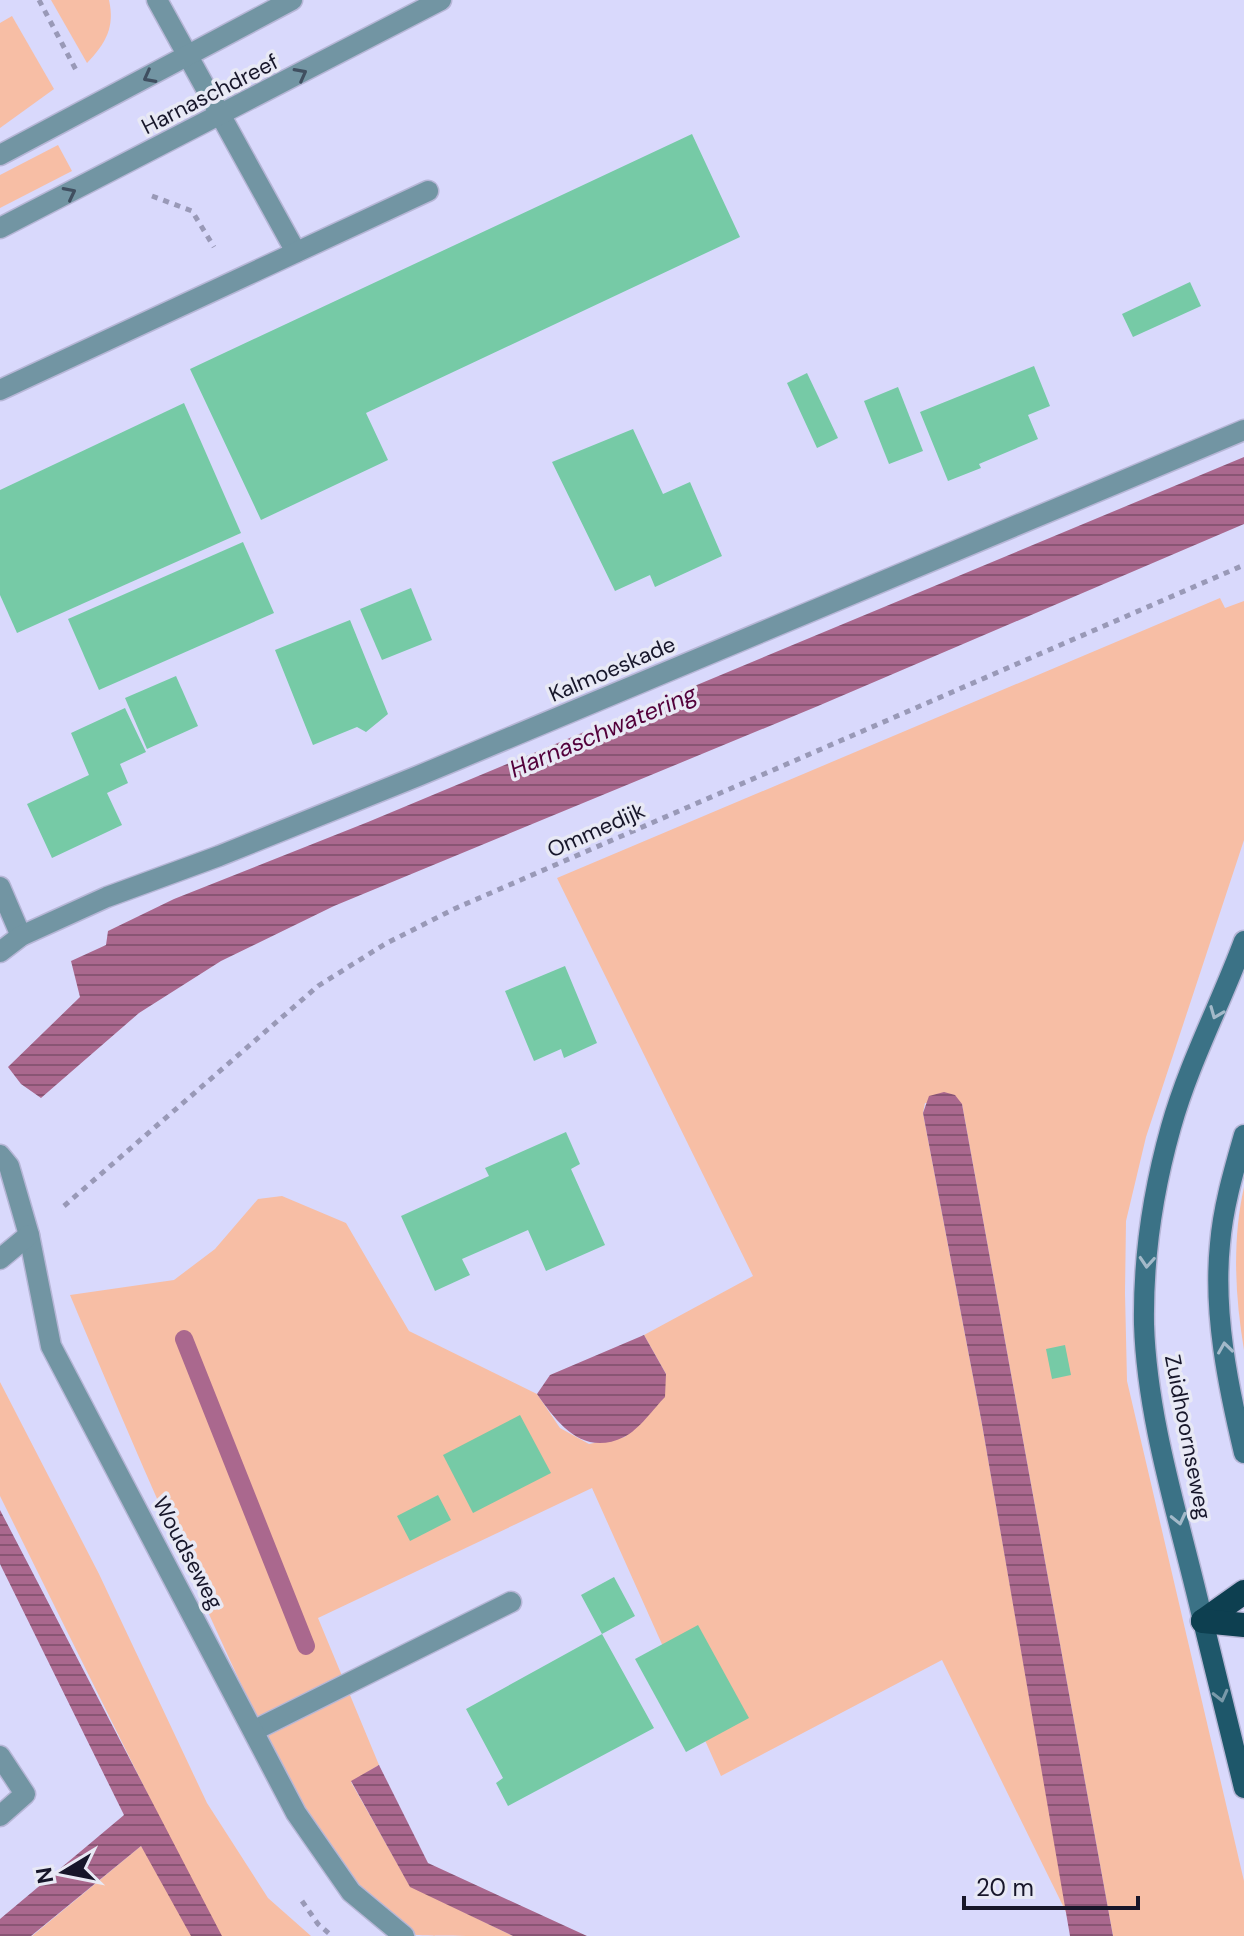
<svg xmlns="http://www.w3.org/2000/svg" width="1244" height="1936" viewBox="0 0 1244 1936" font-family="'DM Sans',sans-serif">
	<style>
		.grass { fill: #f7bea5 }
		.water { fill: url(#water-rules) }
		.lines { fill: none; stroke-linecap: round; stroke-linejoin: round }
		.stream { stroke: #aa688e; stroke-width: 18 }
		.building { fill: #76caa6 }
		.service-casing { stroke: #b6b6d6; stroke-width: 23 }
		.minor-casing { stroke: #b6b6d6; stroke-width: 23 }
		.tertiary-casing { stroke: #b6b6d6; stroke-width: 23 }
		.secondary-casing { stroke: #b6b6d6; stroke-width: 23 }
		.primary-casing { stroke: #b6b6d6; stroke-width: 23 }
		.motorway-casing { stroke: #b6b6d6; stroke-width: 27 }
		.path { stroke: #9999b7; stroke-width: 5; stroke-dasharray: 6 6; stroke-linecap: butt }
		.service { stroke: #7295a3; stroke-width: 20 }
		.minor { stroke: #7295a3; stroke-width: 20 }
		.tertiary { stroke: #7295a3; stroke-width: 20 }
		.secondary { stroke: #3b7286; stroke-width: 20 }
		.primary { stroke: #1e576a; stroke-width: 20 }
		.motorway { stroke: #0d3f50; stroke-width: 24 }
		.oneway { stroke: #404f60 }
		.oneway2 { stroke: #a3b9c9 }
		.oneway3 { stroke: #7999a9 }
		.labels { text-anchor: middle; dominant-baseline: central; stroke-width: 7; stroke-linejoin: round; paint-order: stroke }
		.street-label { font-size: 22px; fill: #17162a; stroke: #e8e9f5 }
		.water-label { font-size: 24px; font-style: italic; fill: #53003b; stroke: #e8e9f5 }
	</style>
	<defs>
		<pattern id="water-rules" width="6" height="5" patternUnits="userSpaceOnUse" patternTransform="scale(2)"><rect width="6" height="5" fill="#aa688e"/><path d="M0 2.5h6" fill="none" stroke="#895574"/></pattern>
	</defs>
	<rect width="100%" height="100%" fill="#d9d9fc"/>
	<g class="grass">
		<path d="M51,0H109C115,27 106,43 87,63Z"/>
		<polygon points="12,16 54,89 0,128 0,23"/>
		<polygon points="58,145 72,171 0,208 0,175"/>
		<path d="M1220,598L1225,608L1244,601V840L1146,1137L1126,1221L1125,1293L1127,1381L1244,1881V1936H1113L962,1104L925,1103L923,1113L982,1424L1067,1914L942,1660L721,1776L592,1488L318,1618L379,1765L351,1782L410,1886L513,1936C495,1936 428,1936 416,1935C330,1892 253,1709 213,1623C163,1515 116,1405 70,1295L174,1280L215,1249L258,1199L282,1196L346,1223L409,1331L537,1394L560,1428L589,1444L625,1437L666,1374L644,1335L753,1276L557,878Z"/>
		<path d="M1244,1187V1350C1235,1296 1232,1241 1244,1187Z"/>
		<polygon points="0,1382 99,1574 207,1803 268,1898 311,1936 218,1936 0,1496"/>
		<polygon points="141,1846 211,1936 32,1936"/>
	</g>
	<g class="water">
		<polygon points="1244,457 1244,524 818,706 334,906 221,961 139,1013 41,1098 21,1084 8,1067 80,997 71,961 106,945 108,931 174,899 368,822"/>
		<polygon points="944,1092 955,1095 962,1104 1113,1936 1070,1936 982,1424 923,1113 929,1096"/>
		<path d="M644,1335L666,1374L665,1397C654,1408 639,1430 624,1437C583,1457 558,1424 537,1394L550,1375Z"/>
		<polygon points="0,1510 222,1936 191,1936 141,1846 31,1936 0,1936 0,1919 124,1815 0,1564"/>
		<polygon points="379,1765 428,1863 587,1936 513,1936 410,1887 351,1781"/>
	</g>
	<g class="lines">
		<polyline class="stream" points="184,1339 306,1646"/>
	</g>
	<g class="building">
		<polygon points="692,134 740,237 366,413 388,460 261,520 190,369"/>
		<polygon points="1190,282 1201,306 1133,337 1122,314"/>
		<polygon points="1034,366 1050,406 1028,415 1038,439 979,464 981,468 948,481 920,412"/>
		<polygon points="807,373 838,438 817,448 787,383"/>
		<polygon points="898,387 923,451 889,464 864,401"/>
		<polygon points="184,403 241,533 17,633 0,595 0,490"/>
		<polygon points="633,429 663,494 690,482 722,556 655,587 650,575 615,591 552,462"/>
		<polygon points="243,542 274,613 99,690 68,619"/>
		<polygon points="411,588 432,640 382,660 360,609"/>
		<polygon points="350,620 388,714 366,732 357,727 313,745 275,650"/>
		<polygon points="176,676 198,726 147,749 125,698"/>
		<polygon points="125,708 146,752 120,764 128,783 107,793 122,825 52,858 27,804 89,775 71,733"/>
		<polygon points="565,966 597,1043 564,1058 561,1049 534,1061 505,991"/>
		<polygon points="566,1132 580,1164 571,1169 605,1245 546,1271 528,1230 462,1259 470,1275 435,1291 401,1216 489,1176 485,1168"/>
		<polygon points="1065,1345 1071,1375 1052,1379 1046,1349"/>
		<polygon points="520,1415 551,1473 473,1513 443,1455"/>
		<polygon points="438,1495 451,1520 410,1541 397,1516"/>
		<polygon points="614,1577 635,1616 602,1634 581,1595"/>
		<polygon points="698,1625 749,1718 686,1752 635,1659"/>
		<polygon points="602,1634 654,1728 508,1806 496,1783 503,1778 466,1709"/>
	</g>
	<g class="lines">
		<g class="service-casing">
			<g id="service">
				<polyline points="157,0 296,252"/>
				<polyline points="0,390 428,191"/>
				<polyline points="0,887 21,936"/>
				<polyline points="255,1730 511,1602"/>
				<polyline points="0,1756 25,1794 0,1816"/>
			</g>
		</g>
		<g class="minor-casing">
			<g id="minor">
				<polyline points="0,952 21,936 107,897 219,856 418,776 1244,430"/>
				<polyline points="0,1155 9,1166 29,1235 51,1346 296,1813 351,1892 404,1936"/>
				<polyline points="0,1259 29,1235"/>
			</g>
		</g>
		<g class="tertiary-casing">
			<g id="tertiary">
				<polyline points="0,155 292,0"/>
				<polyline points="0,228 441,0"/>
			</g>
		</g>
		<g class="secondary-casing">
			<g id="secondary">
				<path d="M1244,1135C1234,1170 1223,1207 1220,1244C1213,1313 1228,1386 1244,1453"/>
				<path d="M1203,1621C1181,1524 1147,1423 1144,1324C1143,1257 1153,1191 1171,1127C1189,1063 1221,1003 1244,941"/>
			</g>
		</g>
		<g class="primary-casing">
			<polyline id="primary" points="1203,1621 1244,1788"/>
		</g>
		<g class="motorway-casing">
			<g id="motorway">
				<polyline points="1203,1621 1244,1592"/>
				<polyline points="1203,1621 1244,1625"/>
			</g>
		</g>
		<g class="path">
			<polyline points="39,0 76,70"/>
			<polyline points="152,196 192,211 214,247"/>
			<polyline points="64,1206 318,986 385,944 454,909 1244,565"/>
			<polyline points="302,1901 318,1924 332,1936"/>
		</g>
		<use href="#service" class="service"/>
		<use href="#minor" class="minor"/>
		<use href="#tertiary" class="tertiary"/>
		<use href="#secondary" class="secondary"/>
		<use href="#primary" class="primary"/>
		<use href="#motorway" class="motorway"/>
	</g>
	<defs><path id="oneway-chevron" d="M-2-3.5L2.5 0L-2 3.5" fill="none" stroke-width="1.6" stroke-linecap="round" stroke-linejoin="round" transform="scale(2)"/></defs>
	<g class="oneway">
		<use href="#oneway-chevron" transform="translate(301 74) rotate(-28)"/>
		<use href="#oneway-chevron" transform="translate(149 77) rotate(152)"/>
		<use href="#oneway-chevron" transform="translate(70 193) rotate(-27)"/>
	</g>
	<g class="oneway2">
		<use href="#oneway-chevron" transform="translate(1216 1013) rotate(112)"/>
		<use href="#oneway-chevron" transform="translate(1147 1262) rotate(94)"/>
		<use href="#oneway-chevron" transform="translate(1225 1348) rotate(-98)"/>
		<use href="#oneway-chevron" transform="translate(1179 1519) rotate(77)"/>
	</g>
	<use class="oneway3" href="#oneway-chevron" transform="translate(1221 1696) rotate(76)"/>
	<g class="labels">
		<g class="street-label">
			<text transform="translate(210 94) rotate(-27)">Harnaschdreef</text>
			<text transform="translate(612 669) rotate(-23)">Kalmoeskade</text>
			<text transform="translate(596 830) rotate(-24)">Ommedijk</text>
			<text transform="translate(1188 1437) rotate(79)">Zuidhoornseweg</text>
			<text transform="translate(188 1553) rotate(62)">Woudseweg</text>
		</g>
		<g class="water-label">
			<text transform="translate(603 731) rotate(-23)">Harnaschwatering</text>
		</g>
	</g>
	<g transform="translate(64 1872) rotate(260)" stroke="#e8e9f5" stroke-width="6" paint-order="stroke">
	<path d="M0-6L14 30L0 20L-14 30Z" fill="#17162a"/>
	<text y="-12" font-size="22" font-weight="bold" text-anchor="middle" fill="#17162a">N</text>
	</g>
	<path d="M964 1896v12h174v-12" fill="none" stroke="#17162a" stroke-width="4"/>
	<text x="976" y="1896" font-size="24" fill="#17162a" stroke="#e8e9f5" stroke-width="6" paint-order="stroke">20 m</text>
</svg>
